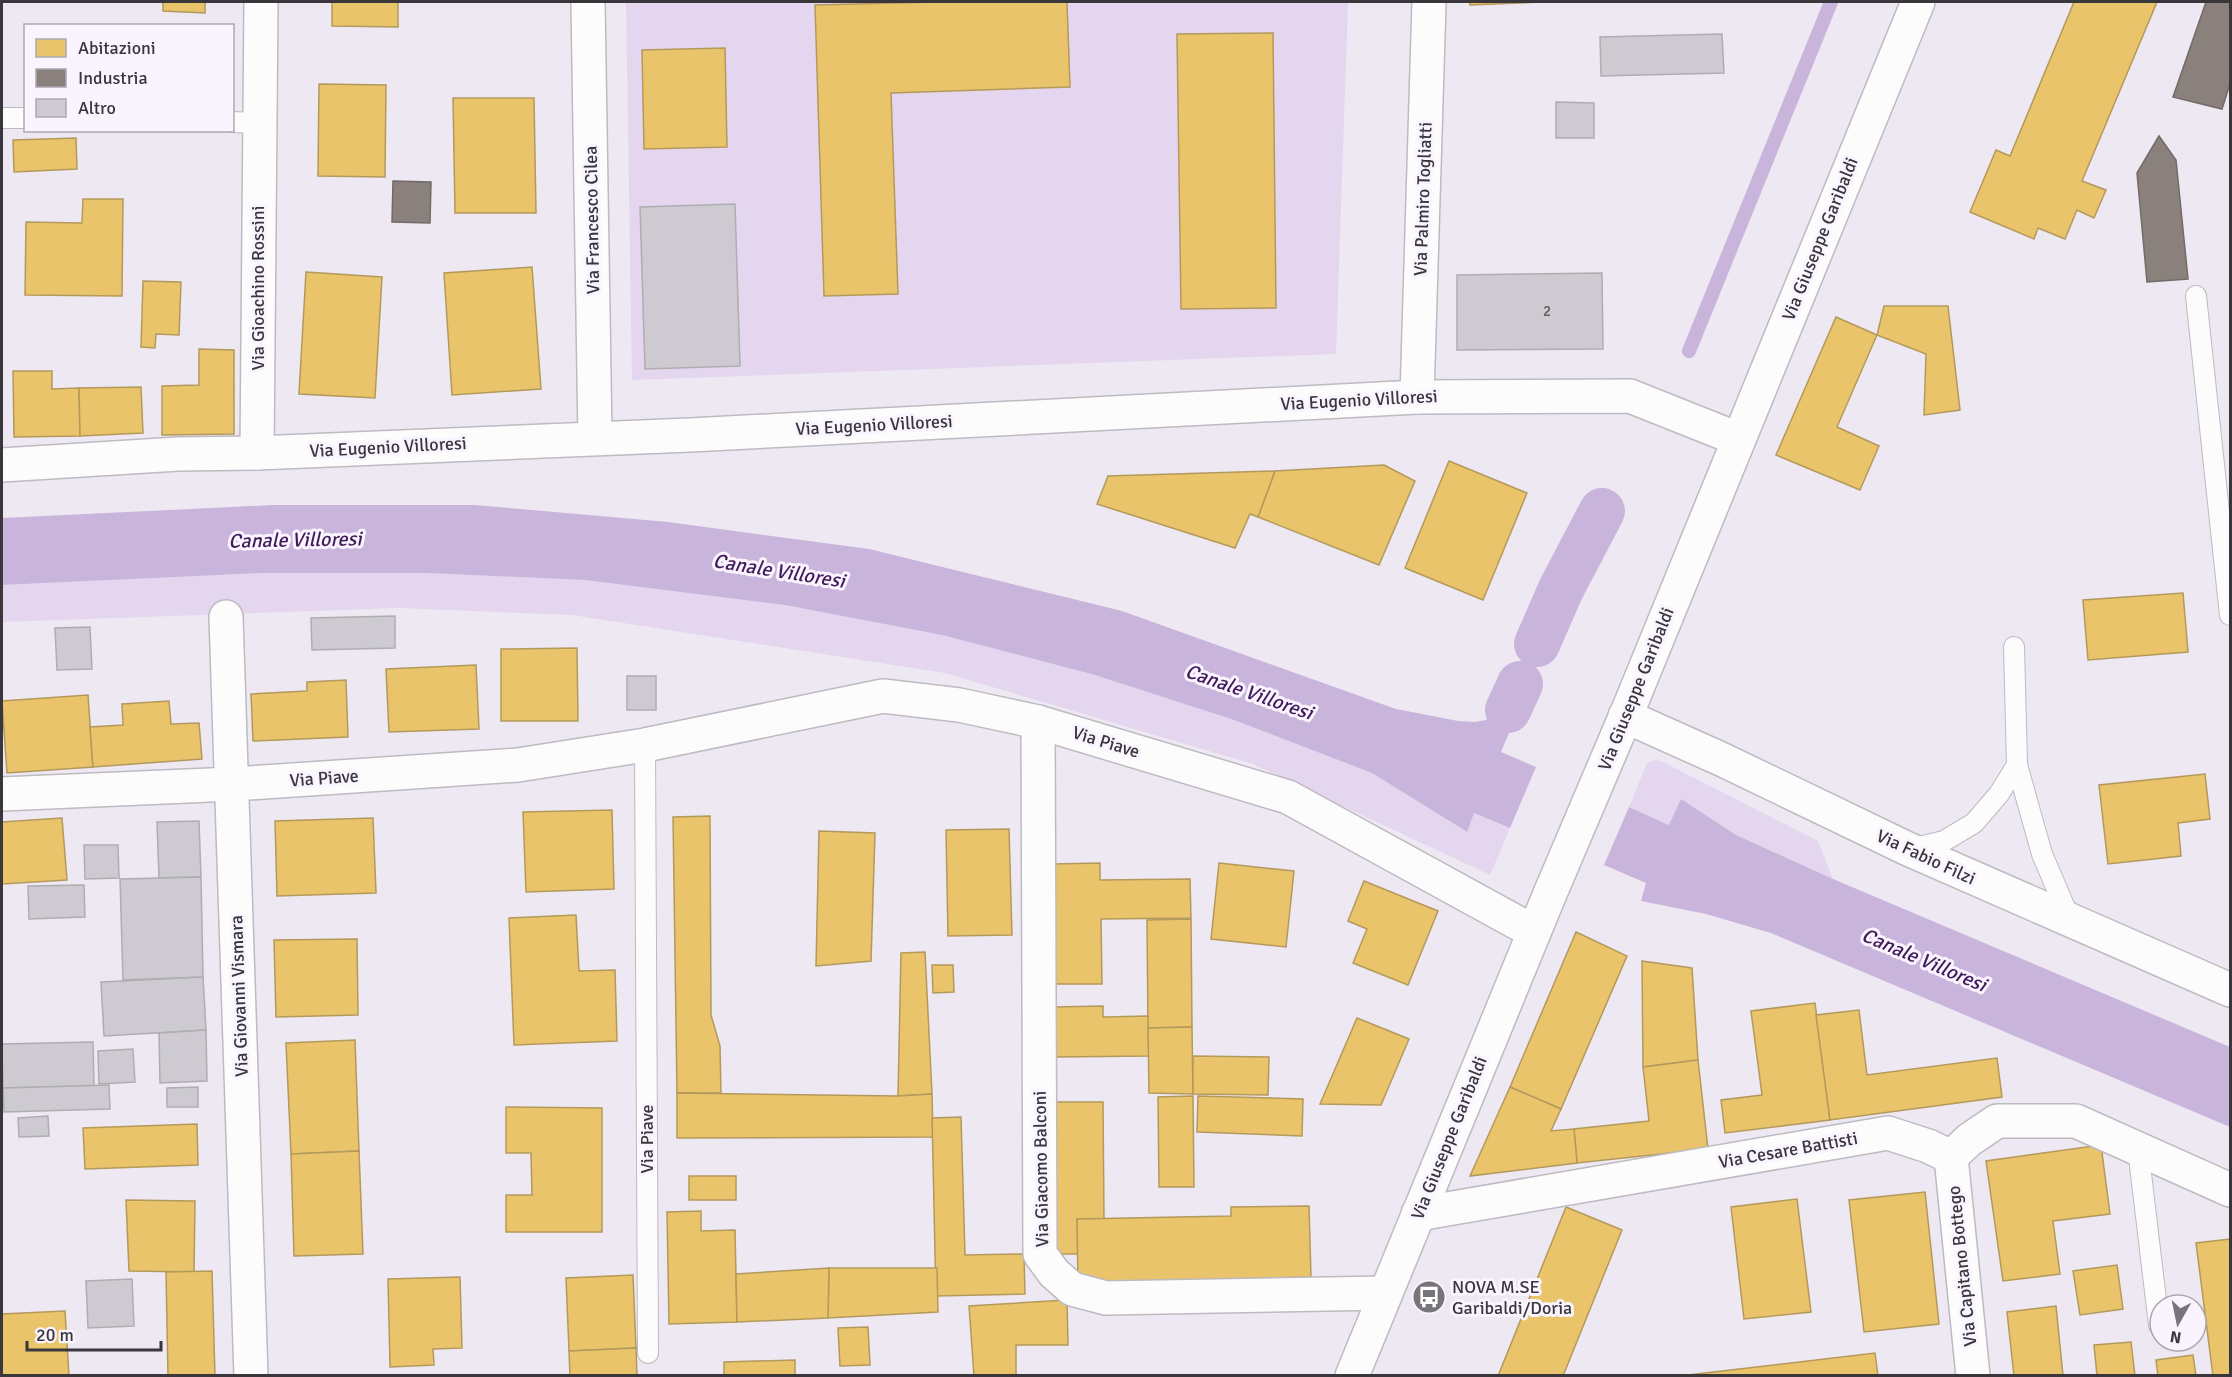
<svg xmlns="http://www.w3.org/2000/svg" width="2232" height="1377" viewBox="0 0 2232 1377" font-family="Signika,sans-serif">
	<style>
		.green { fill: #e3d6ee }
		.water { fill: #c9b4dc }
		.homes { fill: #e9c46a; stroke: #b4995c; stroke-width: 1.5 }
		.industry { fill: #8a817c; stroke: #726a69; stroke-width: 1.5 }
		.lines { fill: none; stroke-linecap: round; stroke-linejoin: round }
		.stream { stroke: #c9b4dc; stroke-width: 14 }
		.canal { stroke: #c9b4dc; stroke-width: 46 }
		.building { fill: #cdcad1; stroke: #afacb2; stroke-width: 1.5 }
		.lane-casing { stroke: #bebac1; stroke-width: 22 }
		.street-casing { stroke: #bebac1; stroke-width: 36 }
		.secondary-casing { stroke: #bebac1; stroke-width: 36 }
		.lane { stroke: #fcfcfd; stroke-width: 20 }
		.street { stroke: #fcfcfd; stroke-width: 33 }
		.secondary { stroke: #fcfcfd; stroke-width: 33 }
		.labels { text-anchor: middle; dominant-baseline: central; stroke-width: 6; stroke-linejoin: round; paint-order: stroke }
		.number-label { font-size: 15px; fill: #5e5b61 }
		.street-label { font-size: 18px; fill: #39363c; stroke: #f9f4fe }
		.poi-label { font-size: 18px; fill: #39363c; stroke: #f9f4fe; text-anchor: start }
		.water-label { font-size: 20px; font-style: italic; fill: #421b5b; stroke: #f9f4fe }
	</style>
	<rect width="100%" height="100%" fill="#ede8f2"/>
	<g class="green">
		<polygon points="626,2 1348,2 1336,354 632,380"/>
		<polygon points="261,573 427,573 585,580 785,605 942,635 1095,675 1234,720 1372,773 1466,832 1474,813 1510,828 1490,875 1253,764 945,673 572,615 398,608 2,622 2,585"/>
		<polygon points="1655,760 1663,762 1818,841 1833,879 1736,835 1681,799 1670,825 1629,807 1647,763"/>
	</g>
	<g class="water">
		<polygon points="274,505 475,505 668,522 869,549 1122,611 1396,709 1458,721 1475,722 1491,719 1511,728 1501,752 1536,767 1510,828 1474,813 1467,832 1372,773 1234,720 1095,675 942,635 785,605 585,580 427,573 261,573 2,585 2,518"/>
		<polygon points="1681,799 1736,835 1833,879 2230,1047 2230,1127 1771,933 1706,914 1641,901 1646,883 1604,865 1629,807 1669,825"/>
	</g>
	<g class="homes">
		<polygon points="163,2 205,2 205,13 163,11"/>
		<polygon points="332,2 398,2 398,27 332,26"/>
		<polygon points="936,2 1067,2 1070,87 891,93 898,294 824,296 815,5"/>
		<polygon points="1470,2 1542,2 1470,5"/>
		<polygon points="2074,2 2157,2 2082,181 2106,190 2094,218 2077,210 2065,239 2038,228 2034,239 1970,212 1996,150 2010,156"/>
		<polygon points="1273,33 1276,308 1181,309 1177,34"/>
		<polygon points="725,48 727,147 644,149 642,50"/>
		<polygon points="319,84 386,85 385,177 318,176"/>
		<polygon points="453,98 534,98 536,213 455,213"/>
		<polygon points="76,138 77,169 14,172 13,140"/>
		<polygon points="83,199 123,199 122,296 25,295 26,222 82,223"/>
		<polygon points="532,267 541,389 452,395 444,273"/>
		<polygon points="306,272 382,277 375,398 299,394"/>
		<polygon points="143,281 181,282 179,335 156,334 155,348 141,347"/>
		<polygon points="1884,306 1948,306 1960,410 1924,415 1926,354 1877,335"/>
		<polygon points="1836,317 1877,335 1837,427 1879,446 1860,490 1776,455"/>
		<polygon points="199,349 234,350 234,434 162,435 162,386 199,385"/>
		<polygon points="13,371 52,371 52,389 79,388 80,436 14,437"/>
		<polygon points="141,387 143,433 80,436 79,388"/>
		<polygon points="1449,461 1527,493 1483,600 1405,568"/>
		<polygon points="1384,465 1415,481 1379,565 1258,517 1275,471"/>
		<polygon points="1275,471 1258,517 1250,514 1235,548 1097,504 1108,476"/>
		<polygon points="2183,593 2188,652 2088,660 2083,600"/>
		<polygon points="577,648 578,721 501,721 501,649"/>
		<polygon points="476,665 479,729 389,732 386,669"/>
		<polygon points="346,680 348,737 253,741 251,694 307,691 307,682"/>
		<polygon points="88,695 93,767 7,773 2,701"/>
		<polygon points="169,701 171,724 199,723 202,759 93,767 90,727 123,725 122,704"/>
		<polygon points="2205,774 2210,819 2178,823 2181,856 2108,864 2099,785"/>
		<polygon points="612,810 614,889 526,892 523,812"/>
		<polygon points="710,816 711,1015 720,1046 721,1093 677,1093 673,817"/>
		<polygon points="62,818 67,880 2,884 2,822"/>
		<polygon points="373,818 376,893 277,896 275,821"/>
		<polygon points="1009,829 1012,935 948,936 946,830"/>
		<polygon points="819,831 875,833 871,961 816,966"/>
		<polygon points="1100,863 1100,880 1190,879 1191,918 1101,919 1102,984 1054,984 1053,864"/>
		<polygon points="1219,863 1294,871 1286,947 1211,939"/>
		<polygon points="1364,881 1438,911 1408,985 1353,963 1367,929 1348,921"/>
		<polygon points="576,915 579,971 615,970 617,1041 514,1045 509,918"/>
		<polygon points="1191,919 1192,1027 1148,1028 1147,920"/>
		<polygon points="1576,932 1627,956 1561,1109 1510,1087"/>
		<polygon points="357,939 358,1015 276,1017 274,940"/>
		<polygon points="925,952 932,1094 898,1096 901,953"/>
		<polygon points="1642,961 1692,968 1698,1060 1643,1067"/>
		<polygon points="932,965 953,965 954,992 933,993"/>
		<polygon points="1815,1003 1830,1120 1725,1133 1721,1100 1762,1095 1751,1011"/>
		<polygon points="1103,1006 1103,1017 1148,1016 1149,1056 1055,1057 1054,1007"/>
		<polygon points="1859,1010 1867,1075 1997,1058 2002,1097 1830,1120 1816,1015"/>
		<polygon points="1357,1018 1409,1039 1381,1105 1320,1104"/>
		<polygon points="1192,1027 1193,1094 1149,1093 1148,1028"/>
		<polygon points="355,1040 359,1151 291,1154 286,1043"/>
		<polygon points="1193,1056 1269,1057 1268,1095 1193,1094"/>
		<polygon points="1698,1060 1708,1149 1577,1163 1574,1129 1649,1121 1643,1067"/>
		<polygon points="1510,1087 1561,1109 1551,1131 1574,1129 1577,1163 1470,1176"/>
		<polygon points="677,1093 898,1096 932,1094 933,1137 677,1138"/>
		<polygon points="1193,1096 1194,1187 1159,1187 1158,1097"/>
		<polygon points="1198,1096 1303,1099 1302,1136 1197,1132"/>
		<polygon points="1051,1102 1103,1102 1104,1219 1077,1219 1078,1254 1052,1254"/>
		<polygon points="506,1107 602,1108 602,1232 506,1232 506,1195 532,1195 531,1153 506,1153"/>
		<polygon points="961,1117 965,1255 1024,1254 1025,1294 936,1296 932,1118"/>
		<polygon points="197,1124 198,1165 85,1169 83,1128"/>
		<polygon points="2101,1145 2110,1214 2053,1221 2060,1274 2003,1281 1986,1161"/>
		<polygon points="359,1151 363,1254 294,1256 291,1154"/>
		<rect x="689" y="1176" width="47" height="24"/>
		<polygon points="1925,1192 1939,1324 1864,1332 1849,1200"/>
		<polygon points="1797,1199 1811,1312 1744,1319 1731,1207"/>
		<polygon points="126,1200 195,1201 194,1272 129,1271"/>
		<polygon points="1309,1206 1311,1277 1078,1283 1077,1219 1231,1216 1231,1207"/>
		<polygon points="1566,1207 1622,1230 1563,1376 1498,1376"/>
		<polygon points="701,1211 701,1231 735,1230 737,1322 669,1324 667,1212"/>
		<polygon points="2230,1239 2230,1376 2213,1376 2196,1243"/>
		<polygon points="2117,1265 2123,1309 2080,1315 2073,1271"/>
		<polygon points="829,1268 937,1268 938,1312 828,1318"/>
		<polygon points="829,1268 828,1318 737,1322 736,1274"/>
		<polygon points="212,1271 215,1376 168,1376 166,1272"/>
		<polygon points="633,1275 636,1348 569,1351 566,1278"/>
		<polygon points="460,1277 462,1348 433,1349 434,1365 390,1367 388,1279"/>
		<polygon points="1067,1300 1068,1345 1016,1345 1016,1376 974,1376 969,1306"/>
		<polygon points="2056,1306 2063,1376 2014,1376 2007,1312"/>
		<polygon points="65,1311 69,1376 2,1376 2,1314"/>
		<polygon points="868,1327 870,1365 840,1366 838,1328"/>
		<polygon points="2131,1342 2135,1376 2097,1376 2094,1345"/>
		<polygon points="636,1348 637,1376 570,1376 569,1351"/>
		<polygon points="1875,1353 1878,1376 1679,1376"/>
		<polygon points="2193,1355 2196,1376 2158,1376 2156,1360"/>
		<polygon points="795,1360 795,1376 724,1376 724,1362"/>
	</g>
	<g class="industry">
		<polygon points="2206,2 2230,2 2230,84 2222,109 2173,97"/>
		<polygon points="2159,136 2176,160 2188,279 2147,282 2137,173"/>
		<polygon points="393,181 431,182 430,223 392,222"/>
	</g>
	<g class="lines">
		<polyline class="stream" points="1689,351 1831,2"/>
		<g class="canal">
			<polyline points="1537,644 1561,589 1602,511"/>
			<polyline points="1508,710 1520,684"/>
		</g>
	</g>
	<g class="building">
		<polygon points="1722,34 1724,73 1601,76 1600,37"/>
		<polygon points="1556,102 1594,103 1594,138 1556,138"/>
		<polygon points="735,204 740,366 645,369 640,207"/>
		<polygon points="1602,273 1603,349 1457,350 1457,275"/>
		<polygon points="395,616 395,648 312,650 311,618"/>
		<polygon points="90,627 92,669 57,670 55,628"/>
		<rect x="627" y="676" width="29" height="34"/>
		<polygon points="199,821 201,877 159,878 157,822"/>
		<polygon points="84,845 118,845 119,878 85,879"/>
		<polygon points="201,877 203,977 123,980 120,879"/>
		<polygon points="84,885 85,917 29,919 28,886"/>
		<polygon points="203,977 206,1030 104,1036 101,982"/>
		<polygon points="206,1030 207,1081 160,1083 159,1033"/>
		<polygon points="93,1042 94,1086 3,1088 2,1044"/>
		<polygon points="133,1049 135,1082 99,1084 98,1051"/>
		<polygon points="109,1085 110,1109 4,1112 3,1088"/>
		<polygon points="198,1087 198,1107 167,1107 167,1088"/>
		<polygon points="48,1116 49,1136 19,1137 18,1118"/>
		<polygon points="132,1279 134,1326 88,1328 86,1281"/>
	</g>
	<g class="lines">
		<g class="lane-casing">
			<g id="lane">
				<polyline points="2,118 26,118"/>
				<polyline points="232,122 258,123"/>
				<polyline points="2196,296 2230,615"/>
				<polyline points="645,745 648,1353"/>
				<polyline points="2017,765 2042,854 2071,922"/>
				<polyline points="1911,849 1944,841 1974,823 1999,794 2017,765 2014,647"/>
				<polyline points="2138,1149 2159,1325"/>
			</g>
		</g>
		<g class="street-casing">
			<g id="street">
				<polyline points="588,2 595,438"/>
				<polyline points="1417,397 1429,2"/>
				<polyline points="257,453 261,2"/>
				<polyline points="2,465 178,454 257,453 690,435 1417,397 1630,396 1738,439"/>
				<polyline points="226,617 251,1376"/>
				<polyline points="1625,716 1721,759 1908,849 2230,990"/>
				<polyline points="1038,722 1040,1254 1054,1273 1072,1289 1106,1298 1385,1293"/>
				<polyline points="2,794 233,784 518,765 645,745 883,696 959,705 1038,722 1288,797 1534,932"/>
				<polyline points="1951,1157 1969,1140 1997,1121 2076,1121 2230,1190"/>
				<polyline points="1951,1157 1973,1376"/>
				<polyline points="1418,1214 1888,1133 1928,1146 1951,1157"/>
			</g>
		</g>
		<g class="secondary-casing">
			<polyline id="secondary" points="1352,1376 1549,896 1629,708 1918,2"/>
		</g>
		<use href="#lane" class="lane"/>
		<use href="#street" class="street"/>
		<use href="#secondary" class="secondary"/>
	</g>
	<defs>
		<g id="bus-disc" transform="scale(1.725)"><circle r="9.5" fill="#78747c" stroke="#f9f4fe"/><path d="M-5-6H5V4H4V6H2V4H-2V6H-4V4H-5ZM-3.5-4V0h7V-4ZM-3.5 1.2v1.5H-2V1.2ZM2 1.2v1.5H3.5V1.2Z" fill="#fff"/></g>
	</defs>
	<g fill-rule="evenodd">
		<use href="#bus-disc" x="1429" y="1297"/>
	</g>
	<g class="labels">
		<g class="number-label">
			<text x="1547" y="311">2</text>
		</g>
		<g class="street-label">
			<text transform="translate(1423 199) rotate(-88)">Via Palmiro Togliatti</text>
			<text transform="translate(592 220) rotate(-91)">Via Francesco Cilea</text>
			<text transform="translate(1820 239) rotate(-68)">Via Giuseppe Garibaldi</text>
			<text transform="translate(258 288) rotate(-90)">Via Gioachino Rossini</text>
			<text transform="translate(1359 400) rotate(-3)">Via Eugenio Villoresi</text>
			<text transform="translate(874 425) rotate(-3)">Via Eugenio Villoresi</text>
			<text transform="translate(388 447) rotate(-3)">Via Eugenio Villoresi</text>
			<text transform="translate(1636 689) rotate(-68)">Via Giuseppe Garibaldi</text>
			<text transform="translate(1106 742) rotate(17)">Via Piave</text>
			<text transform="translate(324 778) rotate(-4)">Via Piave</text>
			<text transform="translate(1926 857) rotate(25)">Via Fabio Filzi</text>
			<text transform="translate(239 996) rotate(-92)">Via Giovanni Vismara</text>
			<text transform="translate(1449 1138) rotate(-68)">Via Giuseppe Garibaldi</text>
			<text transform="translate(647 1139) rotate(-90)">Via Piave</text>
			<text transform="translate(1788 1150) rotate(-10)">Via Cesare Battisti</text>
			<text transform="translate(1041 1169) rotate(-91)">Via Giacomo Balconi</text>
			<text transform="translate(1962 1266) rotate(-96)">Via Capitano Bottego</text>
		</g>
		<g class="poi-label">
			<text x="1452" y="1287">NOVA M.SE<tspan x="1452" dy="21">Garibaldi/Doria</tspan></text>
		</g>
		<g class="water-label">
			<text transform="translate(295 540) rotate(-1)">Canale Villoresi</text>
			<text transform="translate(779 571) rotate(9)">Canale Villoresi</text>
			<text transform="translate(1249 692) rotate(19)">Canale Villoresi</text>
			<text transform="translate(1924 960) rotate(23)">Canale Villoresi</text>
		</g>
	</g>
	<rect width="2232" height="1377" fill="none" stroke="#39363c" stroke-width="6"/>
	<rect x="24" y="24" width="210" height="108" fill="#f9f4fe" stroke="#aca8b0" stroke-width="1.5"/>
	<rect x="36" y="39" width="30" height="18" fill="#e9c46a" stroke="#aca8b0" stroke-width="1.5"/>
	<text x="78" y="54" font-size="18" fill="#39363c">Abitazioni</text>
	<rect x="36" y="69" width="30" height="18" fill="#8a817c" stroke="#aca8b0" stroke-width="1.5"/>
	<text x="78" y="84" font-size="18" fill="#39363c">Industria</text>
	<rect x="36" y="99" width="30" height="18" fill="#cdcad1" stroke="#aca8b0" stroke-width="1.5"/>
	<text x="78" y="114" font-size="18" fill="#39363c">Altro</text>
	<g transform="translate(2178 1323) rotate(189)"><circle r="28" fill="#f9f4fe" stroke="#aca8b0" stroke-width="1.5"/>
	<path d="M0-4.5L10 22L0 15L-10 22Z" fill="#78747c"/>
	<text y="-9" font-size="16" font-weight="bold" text-anchor="middle" fill="#39363c">N</text>
	</g>
	<path d="M27 1341v9h134v-9" fill="none" stroke="#39363c" stroke-width="3"/>
	<text x="36" y="1341" font-size="18" fill="#39363c" stroke="#f9f4fe" stroke-width="4.5" paint-order="stroke">20 m</text>
</svg>
